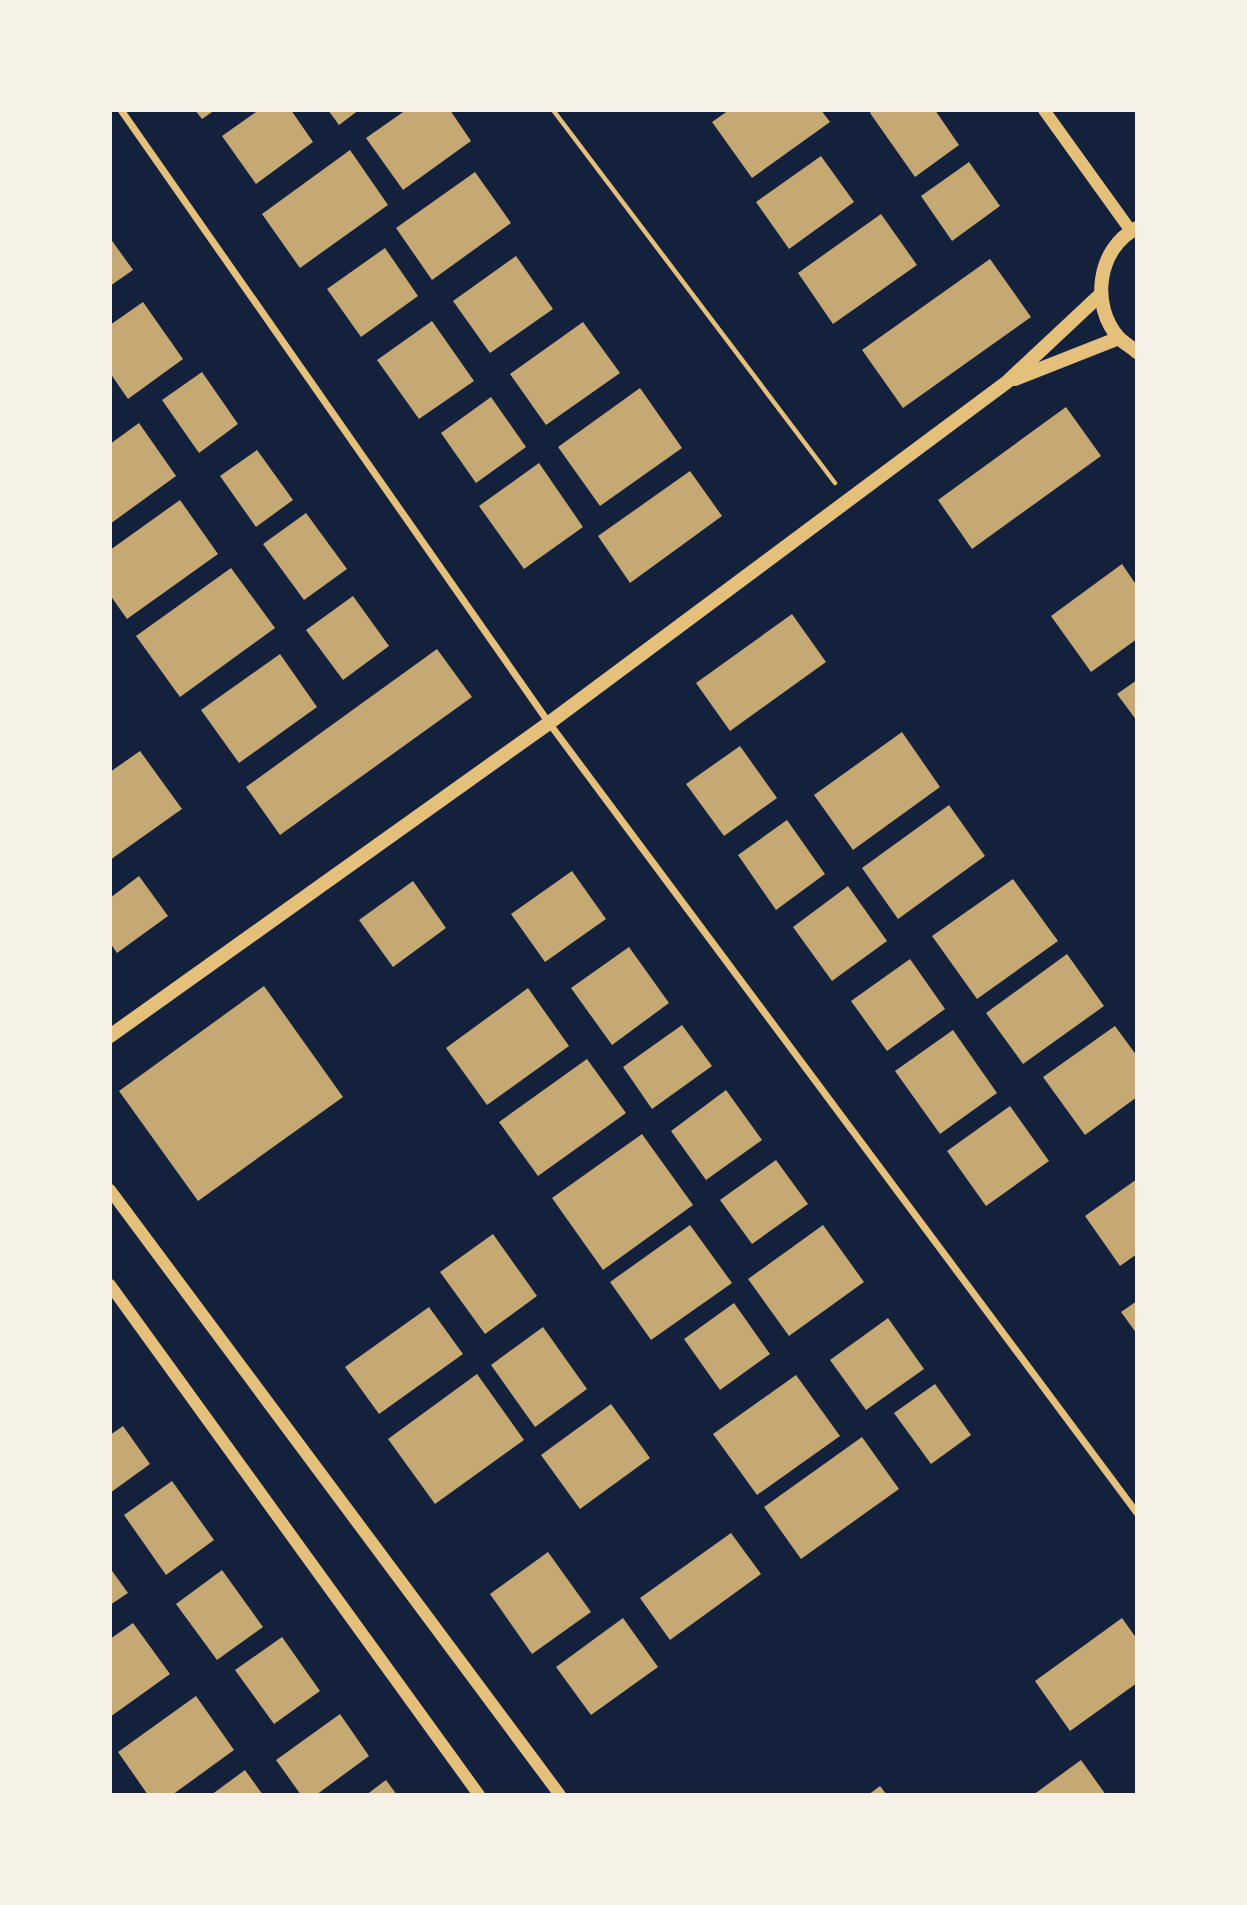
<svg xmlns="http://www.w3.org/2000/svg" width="1247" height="1905" viewBox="0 0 1247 1905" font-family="'PT Sans Narrow',sans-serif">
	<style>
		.building { fill: #c6a872 }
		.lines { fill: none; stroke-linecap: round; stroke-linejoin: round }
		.path { stroke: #e5c07b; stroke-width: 4.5 }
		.minor { stroke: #e5c07b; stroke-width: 7 }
		.tertiary { stroke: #e5c07b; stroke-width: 12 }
		.secondary { stroke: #e5c07b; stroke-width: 14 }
	</style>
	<rect width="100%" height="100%" fill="#14213d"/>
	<g class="building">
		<polygon points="195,110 215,110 202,119"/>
		<polygon points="259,110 291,110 313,142 256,184 222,136"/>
		<polygon points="328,110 359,110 339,125"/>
		<polygon points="406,110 450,110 471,141 403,190 366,138"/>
		<polygon points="729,110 821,110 830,122 752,178 712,122"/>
		<polygon points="873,110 935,110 959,145 915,177 870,113"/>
		<polygon points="350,150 388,205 300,268 262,214"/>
		<polygon points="821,156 854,202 789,249 756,202"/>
		<polygon points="969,162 1000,206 952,241 921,196"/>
		<polygon points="475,172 511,223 432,280 396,228"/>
		<polygon points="881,214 917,265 833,324 798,273"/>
		<polygon points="110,238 133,270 110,286"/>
		<polygon points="385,248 418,296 361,337 327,289"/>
		<polygon points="516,256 553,309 490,353 453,301"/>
		<polygon points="990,259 1031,317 903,408 862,350"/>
		<polygon points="143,302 183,359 128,399 110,373 110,325"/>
		<polygon points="432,321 474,381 419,419 377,360"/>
		<polygon points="583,322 620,373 546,425 510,374"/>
		<polygon points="202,372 238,424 199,453 162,400"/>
		<polygon points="640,388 682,448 600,506 558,447"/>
		<polygon points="491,397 526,447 476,483 441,433"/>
		<polygon points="1066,407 1101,456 972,549 938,500"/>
		<polygon points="139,423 176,476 110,524 110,444"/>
		<polygon points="257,450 293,500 256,527 220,476"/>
		<polygon points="539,463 583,527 524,569 479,506"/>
		<polygon points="690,471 722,516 630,583 598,536"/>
		<polygon points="180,500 218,554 127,619 110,595 110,550"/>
		<polygon points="306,513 347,569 304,600 263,544"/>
		<polygon points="1122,564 1137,586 1137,639 1091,672 1051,616"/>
		<polygon points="231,568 275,628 180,697 136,636"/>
		<polygon points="353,596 389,646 343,680 306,630"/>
		<polygon points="792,614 826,662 730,731 696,683"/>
		<polygon points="437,649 472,697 280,835 246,787"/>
		<polygon points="280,654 317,707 239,763 201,710"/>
		<polygon points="1137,680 1137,721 1117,694"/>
		<polygon points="902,732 940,787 853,850 814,795"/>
		<polygon points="740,746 777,798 724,836 686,784"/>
		<polygon points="140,751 182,809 110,860 110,772"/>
		<polygon points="949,805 985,856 898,919 862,868"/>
		<polygon points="787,820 825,874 776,910 738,855"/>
		<polygon points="572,871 606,919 545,962 511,914"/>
		<polygon points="139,876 168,916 117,953 110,943 110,898"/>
		<polygon points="1013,879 1058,941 977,999 932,936"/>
		<polygon points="413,881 446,928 393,967 359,920"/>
		<polygon points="848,886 887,941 832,981 793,927"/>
		<polygon points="629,947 669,1003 612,1045 571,988"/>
		<polygon points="1067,954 1104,1006 1023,1064 986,1013"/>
		<polygon points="910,959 945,1009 887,1051 851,1001"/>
		<polygon points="264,986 343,1097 198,1201 119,1091"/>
		<polygon points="528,988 569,1046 487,1105 446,1048"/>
		<polygon points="682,1025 712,1066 652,1109 623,1067"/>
		<polygon points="1115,1026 1137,1056 1137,1097 1085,1135 1043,1077"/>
		<polygon points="953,1030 997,1093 940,1134 895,1071"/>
		<polygon points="587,1059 626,1113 538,1176 499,1122"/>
		<polygon points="726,1090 762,1140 706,1180 671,1131"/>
		<polygon points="1010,1106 1049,1161 986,1206 947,1151"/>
		<polygon points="642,1134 693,1205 603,1270 552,1198"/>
		<polygon points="776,1160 808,1204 752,1244 720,1200"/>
		<polygon points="1137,1179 1137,1254 1120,1266 1085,1216"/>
		<polygon points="690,1225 732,1283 651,1340 610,1282"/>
		<polygon points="823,1225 864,1282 789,1336 748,1279"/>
		<polygon points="493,1234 537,1296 485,1334 440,1272"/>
		<polygon points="1137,1301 1137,1334 1121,1312"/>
		<polygon points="734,1303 770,1354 720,1390 684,1339"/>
		<polygon points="429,1307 463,1354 379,1414 345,1367"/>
		<polygon points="888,1318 924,1369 866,1410 830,1360"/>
		<polygon points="543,1327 587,1389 535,1427 491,1365"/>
		<polygon points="477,1374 524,1440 435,1504 388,1439"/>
		<polygon points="796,1375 840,1436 757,1495 713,1434"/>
		<polygon points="935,1384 971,1435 931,1464 894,1413"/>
		<polygon points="611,1404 650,1458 580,1509 541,1455"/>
		<polygon points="123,1426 150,1464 110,1493 110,1435"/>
		<polygon points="862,1437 899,1489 801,1559 764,1507"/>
		<polygon points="172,1481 214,1540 166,1575 124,1515"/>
		<polygon points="731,1533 761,1574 670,1640 640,1598"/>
		<polygon points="548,1552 591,1612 532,1654 490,1594"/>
		<polygon points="110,1568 128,1593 110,1605"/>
		<polygon points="222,1570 263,1627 217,1660 176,1604"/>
		<polygon points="623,1618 658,1667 591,1715 556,1667"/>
		<polygon points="1122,1618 1137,1639 1137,1683 1070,1731 1035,1681"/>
		<polygon points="133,1623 170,1674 110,1717 110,1639"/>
		<polygon points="282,1637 320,1691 274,1724 235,1670"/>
		<polygon points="196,1696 234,1750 172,1795 148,1795 118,1752"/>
		<polygon points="340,1714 369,1756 316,1795 301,1795 276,1760"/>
		<polygon points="1081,1760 1106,1795 1033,1795"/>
		<polygon points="245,1770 263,1795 211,1795"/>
		<polygon points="386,1780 397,1795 366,1795"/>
		<polygon points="880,1786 887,1795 868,1795"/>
	</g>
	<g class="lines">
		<polyline class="path" points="553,110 835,483"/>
		<polyline class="minor" points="121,110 549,723 1137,1513"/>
		<g class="tertiary">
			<polyline points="1044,110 1131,231"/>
			<polyline points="110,1190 560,1795"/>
			<polyline points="110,1285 479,1795"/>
		</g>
		<g class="secondary">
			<path d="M1137,228C1097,248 1090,306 1119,338C1124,343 1131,347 1137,352"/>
			<polyline points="1015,379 1119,338"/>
			<polyline points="110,1036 549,723 1007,382 1101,294"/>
		</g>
	</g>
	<rect width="1247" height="1905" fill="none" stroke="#f6f1e7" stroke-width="224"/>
</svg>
